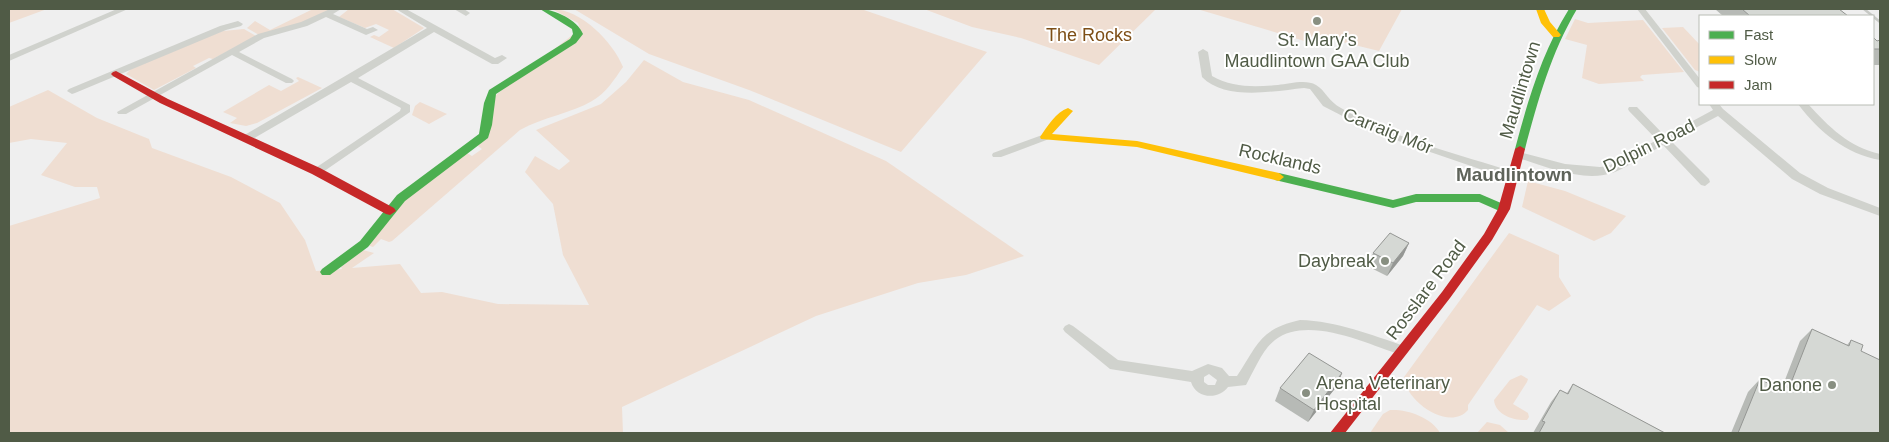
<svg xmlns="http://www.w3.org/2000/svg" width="1889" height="442" viewBox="0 0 1889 442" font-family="Helvetica,sans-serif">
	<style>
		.green { fill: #efded2 }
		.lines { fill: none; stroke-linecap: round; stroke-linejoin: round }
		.street { fill: #d0d2cd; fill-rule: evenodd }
		.fast { fill: #4caf50; fill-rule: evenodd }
		.slow { fill: #ffc107; fill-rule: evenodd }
		.jam { fill: #c62828; fill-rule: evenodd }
		.rail { stroke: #c7c9c5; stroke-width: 2.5 }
		.wall { fill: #b7bab6 }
		.shaded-wall { fill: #959794 }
		.building { fill: #d5d8d4; stroke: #959794 }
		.poi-dot { fill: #888f81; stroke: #fff; stroke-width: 2 }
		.labels { text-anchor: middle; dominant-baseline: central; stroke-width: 4; stroke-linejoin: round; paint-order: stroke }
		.park-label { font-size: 18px; fill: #7d4e16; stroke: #fff }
		.poi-label { font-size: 18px; fill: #505b46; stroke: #fff; text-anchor: end }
		.street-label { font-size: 18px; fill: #505b46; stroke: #fff }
		.neighbourhood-label { font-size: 19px; font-weight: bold; fill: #5e635a; stroke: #fff }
	</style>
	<rect width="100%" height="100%" fill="#efefef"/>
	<g class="green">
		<polygon points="9,9 47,9 9,23"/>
		<polygon points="313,9 332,9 304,22 259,35 247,28 255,21 270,30"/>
		<polygon points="349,9 392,9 424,28 394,48 370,37 374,35 379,37 389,30 376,24 365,28 339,17"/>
		<path d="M552,9C581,9 613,42 623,67C614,80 606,93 592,101C572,113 543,117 520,130L392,241L389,242L381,239L373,247L367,245L407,198L467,153L472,156L482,149L478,146L492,98L580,29L578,23Z"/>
		<polygon points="574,9 861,9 987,52 901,152 749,90 649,54"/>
		<polygon points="924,9 1156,9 1099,65 1021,38 972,27"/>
		<polygon points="1197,9 1402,9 1379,51 1322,37 1318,45"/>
		<polygon points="1575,19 1588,23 1643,20 1684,72 1642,75 1640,77 1644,81 1599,84 1582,78 1587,45 1565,39"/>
		<polygon points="1683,27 1700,45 1700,72 1695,70 1662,28"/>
		<polygon points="244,29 256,36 213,59 209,58 193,66 196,68 154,90 126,74 131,69 202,39 223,31"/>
		<polygon points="644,60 683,82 749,100 886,161 1024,256 966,275 918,283 816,316 622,407 623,433 9,433 9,226 100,198 97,187 75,187 41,175 67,143 31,139 9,143 9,107 48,90 97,118 149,139 152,148 231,177 280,203 305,240 316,271 342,269 341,267 363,250 374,253 352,268 400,264 421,293 442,292 498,304 589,305 563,255 553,204 525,172 535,156 559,170 570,161 536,130 601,104 626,82"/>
		<polygon points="298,77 322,88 257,123 246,126 230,123 237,118 223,112 269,85 281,91 299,81 296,78"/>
		<polygon points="420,102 447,114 429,124 412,115 415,106"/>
		<polygon points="1528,181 1565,191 1626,216 1611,233 1594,241 1522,207"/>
		<path d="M1509,233L1559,255V277L1571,296L1549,311L1537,305L1468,405V410C1449,432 1405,401 1404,377Z"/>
		<path d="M1521,375L1528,379L1527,382L1513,404L1528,413L1529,417L1527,420C1515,421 1495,415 1494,400L1510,380Z"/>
		<path d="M1390,410C1407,409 1431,417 1440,433H1370L1383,414Z"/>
		<polygon points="1487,422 1500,425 1509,433 1477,433"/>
	</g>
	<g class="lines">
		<g class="street">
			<polygon points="117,9 128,9 9,61 9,55"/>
			<polygon points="330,9 341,9 333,14 367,29 373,27 378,30 366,35 326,17 307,26 264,38 239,52 292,79 294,81 292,83 286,83 232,55 126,114 118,114 117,112 258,34 301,22"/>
			<polygon points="396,9 406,9 495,58 502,55 507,58 498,64 492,64 434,32 358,78 410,105 410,112 320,174 316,175 311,171 400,111 401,108 351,82 251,140 243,140 242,138 243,136 427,28"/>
			<polygon points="454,9 464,9 470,13 466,16"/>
			<polygon points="1637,9 1645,9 1700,79 1700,88 1697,87"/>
			<polygon points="238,21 243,24 241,26 226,30 75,93 72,94 67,91 69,89 220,26"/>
			<path d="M1203,49L1208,52L1212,76C1233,88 1255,87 1278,85C1289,84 1306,79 1316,85C1325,90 1329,102 1341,108C1395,139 1458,154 1517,173L1518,176L1513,180L1509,179L1401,142L1362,126L1323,106L1310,89L1304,88C1275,91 1225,101 1202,77L1198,52Z"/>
			<path d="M1709,104H1719L1723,109L1800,173L1828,188L1880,208V216L1820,194L1792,179L1718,116L1671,141L1709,179L1710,182L1705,186L1701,185L1663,145C1647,154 1631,165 1615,172C1584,184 1545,166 1515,157L1514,155L1519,152L1565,164L1600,167L1608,166L1657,140L1629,111L1628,109L1629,107H1637L1665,136L1713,110Z"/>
			<path d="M1798,104H1808C1829,127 1849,147 1880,154V160C1846,154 1819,132 1798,104Z"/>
			<polygon points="1045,134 1049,135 1050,137 1049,139 1001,157 993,157 992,155 993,153"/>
			<path d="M1300,320C1337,321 1371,335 1405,346L1407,350L1405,354L1401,355C1367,344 1308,315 1275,340C1262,350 1254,371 1246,385L1228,387C1219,400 1196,399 1191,382L1110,369L1065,332L1063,329L1065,326L1069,324L1073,326L1118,360L1192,371L1208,364L1222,368L1229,376H1237C1258,344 1260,329 1300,320ZM1209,374L1217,380L1215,385H1208L1204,382V377Z"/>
		</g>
		<g class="fast">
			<path d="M540,9C554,9 578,20 583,34L576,43L496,94L492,125L488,138L405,201L368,247L330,275H322L320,272L322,269L360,241L397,195L479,134L484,103L489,90L570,39L573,34L572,29Z"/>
			<path d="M1569,9H1577C1551,53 1538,100 1525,149L1520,152L1516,151L1515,149C1528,100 1542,52 1569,9Z"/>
			<polygon points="1279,173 1393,200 1416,194 1480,194 1508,206 1510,209 1504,213 1479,202 1416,202 1393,208 1275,180 1274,177"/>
		</g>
		<g class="slow">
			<polygon points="1536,9 1544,9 1550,22 1561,35 1559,37 1553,37 1541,23"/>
			<path d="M1068,108L1073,111L1052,134L1137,141L1279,173L1284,177L1279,181L1137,147L1041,139L1040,137C1047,127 1056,112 1068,108Z"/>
		</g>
		<g class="jam">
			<polygon points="116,71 168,99 320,168 394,208 396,211 390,215 386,214 312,174 160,103 113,76 111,74 113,72"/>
			<polygon points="1520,146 1525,149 1510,209 1492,240 1450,298 1345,433 1330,433 1442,292 1484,234 1498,209 1515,149"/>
		</g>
		<polyline class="rail" points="1864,9 1880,22"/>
	</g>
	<g class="wall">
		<polygon points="1715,9 1839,9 1848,16 1723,16"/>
		<polygon points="1873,37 1877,41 1880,40 1880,63 1879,65 1873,65"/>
		<polygon points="1409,243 1403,256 1387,276 1367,266 1373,253"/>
		<polygon points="1812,329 1847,345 1851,340 1861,351 1880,433 1731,433 1748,392 1760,379 1779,389 1783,385 1800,341"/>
		<polygon points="1342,373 1337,386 1308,422 1275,401 1280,388"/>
		<polygon points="1573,384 1665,433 1533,433 1551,402 1560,390 1567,393"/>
	</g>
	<g class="shaded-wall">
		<polygon points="1409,243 1403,256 1387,276 1393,263"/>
		<polygon points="1342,373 1337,386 1308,422 1314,410"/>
	</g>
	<g class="building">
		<polygon points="1742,9 1839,9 1848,16 1750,16"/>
		<polygon points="1873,37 1877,41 1880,40 1880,49 1873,49"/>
		<polygon points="1390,233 1409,243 1393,263 1373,253"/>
		<polygon points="1812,329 1849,346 1851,340 1863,345 1861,351 1880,360 1880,433 1738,433 1760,379 1781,390 1783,385 1789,388"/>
		<polygon points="1309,353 1342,373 1314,410 1280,388"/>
		<polygon points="1573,384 1665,433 1539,433 1545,422 1542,421 1560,390 1568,394"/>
	</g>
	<g class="poi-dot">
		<circle cx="1317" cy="21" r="5"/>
		<circle cx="1385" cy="261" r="5"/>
		<circle cx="1832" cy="385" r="5"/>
		<circle cx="1306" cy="393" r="5"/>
	</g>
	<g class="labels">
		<g class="park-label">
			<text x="1089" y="35">The Rocks</text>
		</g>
		<g class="poi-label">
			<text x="1317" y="40" text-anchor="middle">St. Mary's<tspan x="1317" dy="21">Maudlintown GAA Club</tspan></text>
			<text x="1375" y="261">Daybreak</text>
			<text x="1316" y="383" text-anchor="start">Arena Veterinary<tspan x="1316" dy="21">Hospital</tspan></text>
			<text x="1822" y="385">Danone</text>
		</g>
		<g class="street-label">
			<text transform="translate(1520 90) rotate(-73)">Maudlintown</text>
			<text transform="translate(1388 131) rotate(22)">Carraig Mór</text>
			<text transform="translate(1649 146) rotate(-26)">Dolpin Road</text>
			<text transform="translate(1280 159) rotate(13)">Rocklands</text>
			<text transform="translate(1426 290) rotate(-53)">Rosslare Road</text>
		</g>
		<g class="neighbourhood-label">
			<text x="1514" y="174">Maudlintown</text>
		</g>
	</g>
	<rect width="1889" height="442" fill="none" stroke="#505b46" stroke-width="20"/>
	<rect x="1699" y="15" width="175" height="90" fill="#ffffff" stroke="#b9bdb5"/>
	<rect x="1709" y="31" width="25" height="8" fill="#4caf50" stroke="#b9bdb5"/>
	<text x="1744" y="40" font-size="15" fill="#505b46">Fast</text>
	<rect x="1709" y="56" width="25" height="8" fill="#ffc107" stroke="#b9bdb5"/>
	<text x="1744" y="65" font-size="15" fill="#505b46">Slow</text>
	<rect x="1709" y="81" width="25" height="8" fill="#c62828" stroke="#b9bdb5"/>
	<text x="1744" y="90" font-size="15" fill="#505b46">Jam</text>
</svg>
